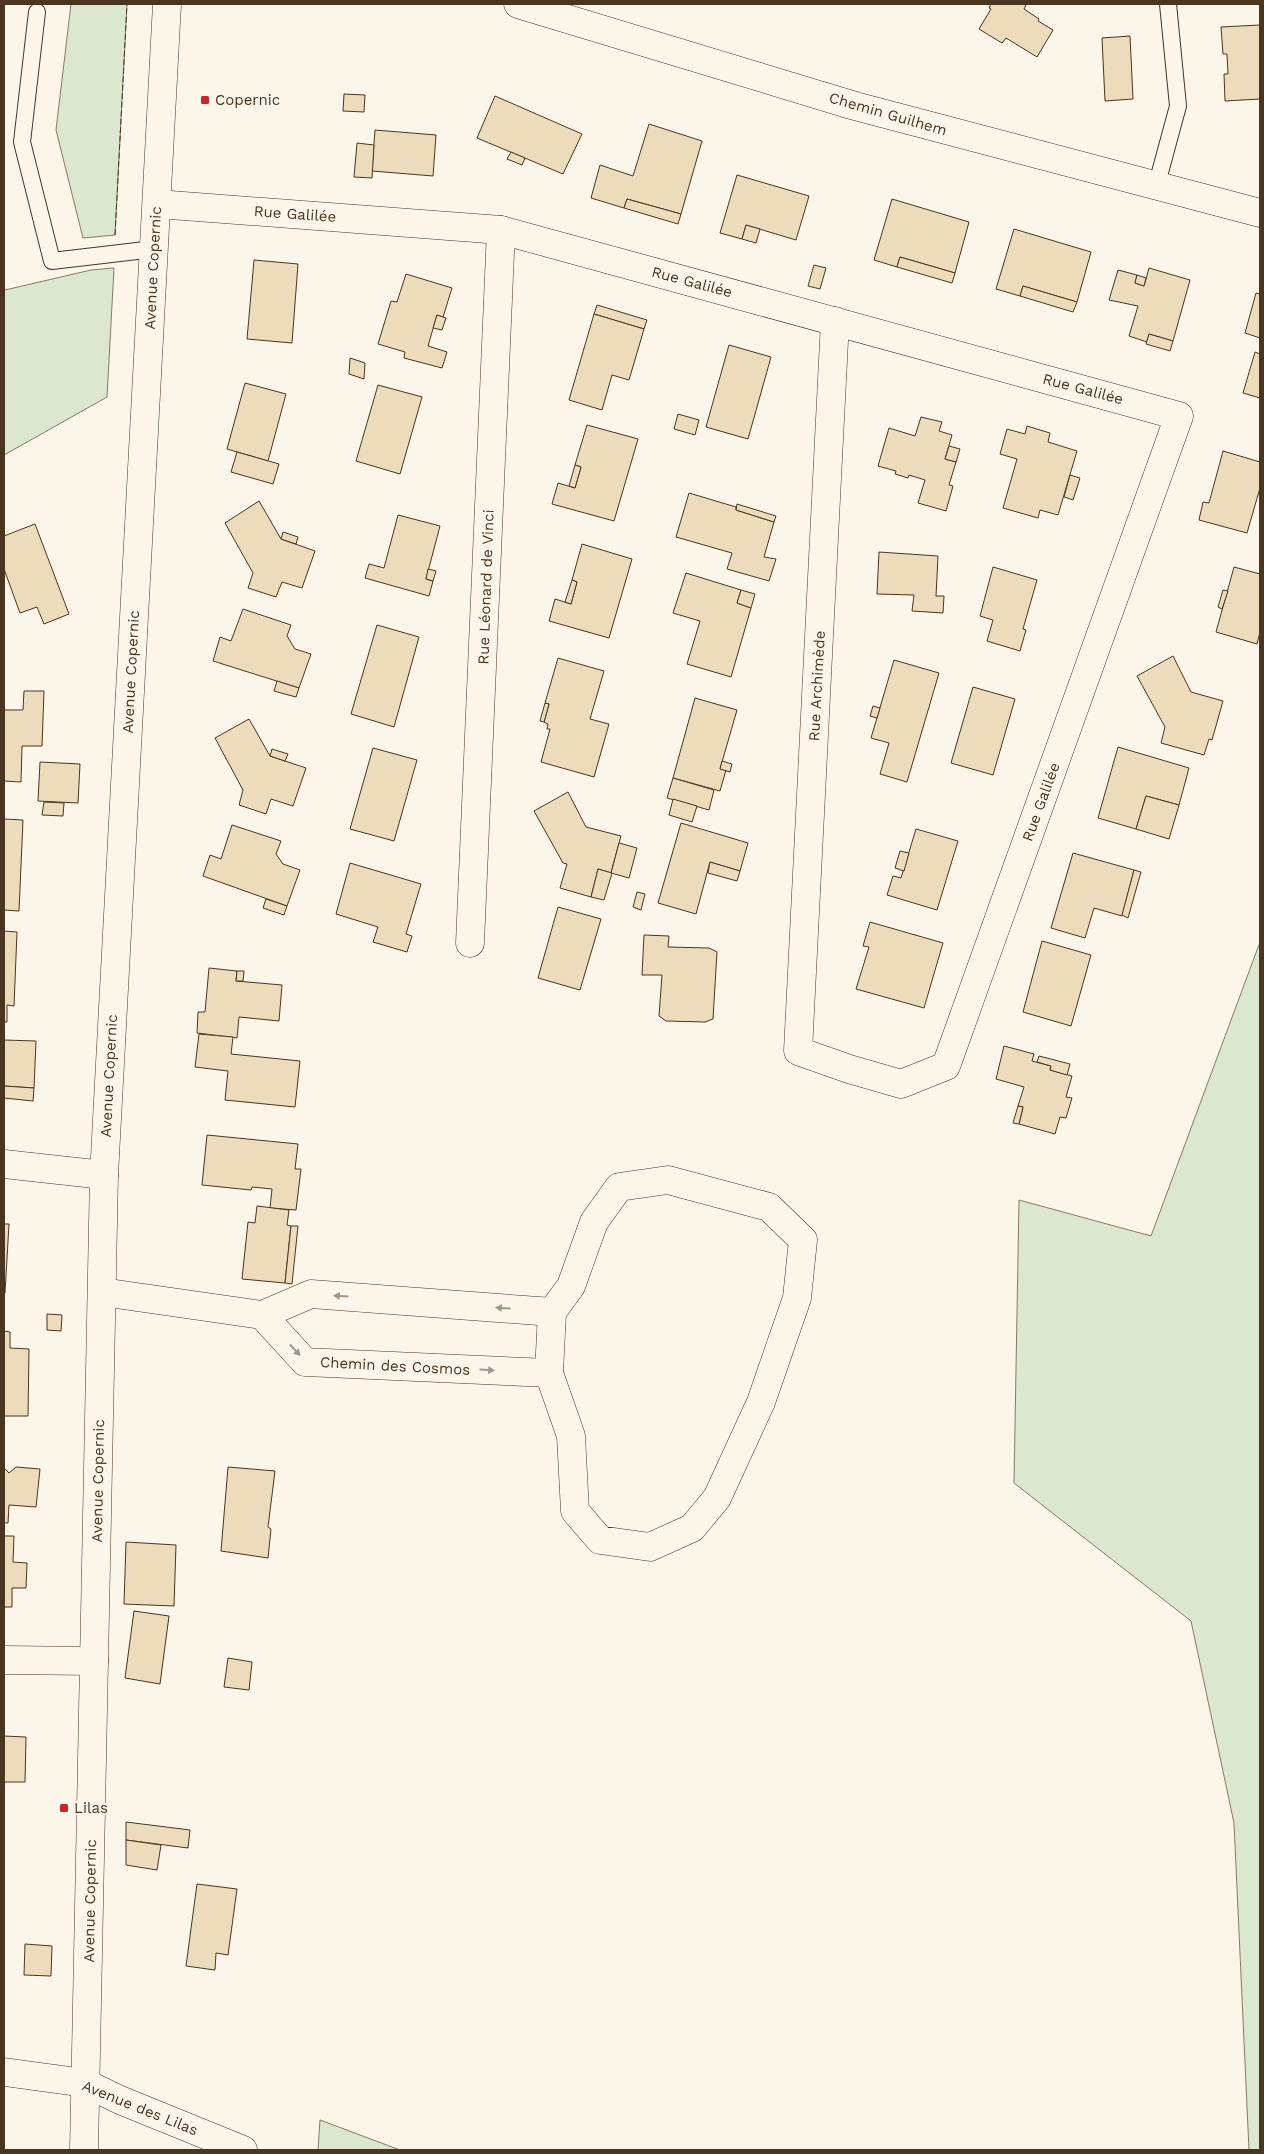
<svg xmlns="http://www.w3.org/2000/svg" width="1264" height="2154" viewBox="0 0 1264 2154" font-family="'Work Sans',sans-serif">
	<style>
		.green { fill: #dce7d0; stroke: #887966 }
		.building { fill: #ecdcbc; stroke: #4a3520 }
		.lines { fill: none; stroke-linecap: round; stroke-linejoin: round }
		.lane-casing { stroke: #4a3520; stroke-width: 18 }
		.street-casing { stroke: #4a3520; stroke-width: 29 }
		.secondary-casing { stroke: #4a3520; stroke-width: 29 }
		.lane { stroke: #fbf6e9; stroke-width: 16 }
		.street { stroke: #fbf6e9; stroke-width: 28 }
		.secondary { stroke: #fbf6e9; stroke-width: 28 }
		.fence { stroke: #4a3520; stroke-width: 1; stroke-dasharray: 6 2.5; stroke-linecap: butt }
		.oneway { fill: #a29684 }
		.poi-dot { fill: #c62828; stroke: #fbf6e9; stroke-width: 2 }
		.labels { text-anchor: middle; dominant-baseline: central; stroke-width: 4; stroke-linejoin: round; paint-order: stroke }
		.poi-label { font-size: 15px; fill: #4a3520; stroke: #fbf6e9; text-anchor: start }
		.street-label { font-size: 15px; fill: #4a3520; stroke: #fbf6e9 }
	</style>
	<rect width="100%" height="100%" fill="#fbf6e9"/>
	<g class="green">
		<polygon points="71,4 127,4 115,235 83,238 56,130"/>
		<polygon points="114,268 107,397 4,455 4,285 5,290 91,270"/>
		<polygon points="1260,942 1260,2150 1249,2150 1234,1823 1191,1621 1014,1483 1019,1200 1151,1236"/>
		<polygon points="320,2120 400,2150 318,2150"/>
	</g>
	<g class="building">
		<polygon points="991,4 1023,4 1026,5 1024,9 1039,19 1038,21 1053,30 1037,57 1006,38 1002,43 979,29 991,9 989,8"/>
		<polygon points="1260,25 1260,99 1225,101 1224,74 1228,74 1227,54 1223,54 1221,27"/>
		<polygon points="1130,36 1133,99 1105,101 1102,38"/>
		<polygon points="344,94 365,95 364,112 343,111"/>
		<polygon points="495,96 582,134 563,174 477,138"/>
		<polygon points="649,124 702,141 681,214 627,199 624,208 591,198 600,165 633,176"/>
		<polygon points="375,130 436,135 433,176 372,171"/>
		<polygon points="357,143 374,145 372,178 354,177"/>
		<polygon points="511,152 525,158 522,165 507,159"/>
		<polygon points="737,175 809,196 796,240 746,225 742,239 720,233"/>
		<polygon points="627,199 681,214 678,224 624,208"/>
		<polygon points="892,199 969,222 955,273 900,257 897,267 874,260"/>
		<polygon points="746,225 760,229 756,243 742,239"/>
		<polygon points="1014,229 1091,252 1077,302 1023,286 1020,296 996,289"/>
		<polygon points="900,257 955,273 952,283 897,267"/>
		<polygon points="254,260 298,264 292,343 247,339"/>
		<polygon points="814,265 826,268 820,289 808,286"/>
		<polygon points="1149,268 1190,280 1173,341 1149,334 1147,342 1129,336 1138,306 1109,300 1118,270 1137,275 1135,283 1144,286"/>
		<polygon points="406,274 452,288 443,317 437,315 428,346 447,352 442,368 404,358 405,352 378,344 391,301 397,302"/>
		<polygon points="1137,275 1146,278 1144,286 1135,283"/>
		<polygon points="1023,286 1077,302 1073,312 1020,296"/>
		<polygon points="1256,293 1260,294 1260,338 1245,333"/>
		<polygon points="597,305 647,320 644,329 594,314"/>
		<polygon points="594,314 644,329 629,380 612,375 602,410 569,400"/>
		<polygon points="437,315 446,318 442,330 433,328"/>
		<polygon points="1149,334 1173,341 1170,351 1146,344"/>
		<polygon points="729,345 771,357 748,439 706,427"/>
		<polygon points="1255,352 1260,354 1260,398 1243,393"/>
		<polygon points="350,358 365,363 364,379 349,374"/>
		<polygon points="245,383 286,394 268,461 227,449"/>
		<polygon points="378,385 422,397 400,474 356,461"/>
		<polygon points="678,414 699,420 695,435 674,429"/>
		<polygon points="921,417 942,422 939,431 952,435 945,459 956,462 949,485 953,486 946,511 918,503 925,480 909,475 908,478 895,474 896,471 878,466 889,428 915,436"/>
		<polygon points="587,425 638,439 614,521 552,504 558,483 575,488 581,467 575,465"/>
		<polygon points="1027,426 1050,433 1048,442 1077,451 1058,515 1040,510 1038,518 1003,508 1017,459 1000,454 1007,429 1025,434"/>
		<polygon points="949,446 960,449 956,462 945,459"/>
		<polygon points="1223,451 1260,462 1260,488 1247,533 1199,520 1203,502 1209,503"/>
		<polygon points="237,452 279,464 273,484 231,472"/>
		<polygon points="575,465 581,467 575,488 569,486"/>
		<polygon points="1070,475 1080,478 1073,500 1064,497"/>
		<polygon points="689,493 736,507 736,510 774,522 764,557 776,559 769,581 727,569 732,553 676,537"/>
		<polygon points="259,501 281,539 315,551 302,588 282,582 276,597 248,588 253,573 225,523"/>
		<polygon points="737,504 776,516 774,522 736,510"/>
		<polygon points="398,515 440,526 426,579 433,581 429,596 365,578 369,564 384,568"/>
		<polygon points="35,524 69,614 44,624 37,607 20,613 4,569 4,536"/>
		<polygon points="283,532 298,537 296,544 281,539"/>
		<polygon points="582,544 632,559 609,638 549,621 555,599 571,604 577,582 572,580"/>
		<polygon points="879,552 938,556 936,596 944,596 943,613 912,611 914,595 877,594"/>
		<polygon points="993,567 1037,580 1023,629 1026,630 1020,651 987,641 993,620 980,616"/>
		<polygon points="1234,567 1260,574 1260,632 1257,644 1216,632"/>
		<polygon points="428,569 436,571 433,581 426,579"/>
		<polygon points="686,573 741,590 737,603 751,608 731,677 687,664 700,621 673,613"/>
		<polygon points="572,580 577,582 571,604 565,602"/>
		<polygon points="741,590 755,594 751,608 737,603"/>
		<polygon points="1223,590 1228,591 1222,609 1218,607"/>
		<polygon points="243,609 291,625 287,636 295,649 311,654 299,688 213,661 220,637 231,641"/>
		<polygon points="377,625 419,637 394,727 351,714"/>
		<polygon points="1173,656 1191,692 1223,701 1212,740 1209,739 1204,755 1161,743 1165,727 1137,676"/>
		<polygon points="558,658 604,671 590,719 609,724 594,777 541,762 550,729 547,729 548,724 544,722 549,704 545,703"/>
		<polygon points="894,660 939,673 907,782 880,774 889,743 871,738"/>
		<polygon points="277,681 299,688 296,697 274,691"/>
		<polygon points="973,687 1015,699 993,775 951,763"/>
		<polygon points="24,691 44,691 42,746 22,746 21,782 4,781 4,710 23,710"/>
		<polygon points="695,698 737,710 720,769 726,770 720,791 673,778"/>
		<polygon points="545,703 549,704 544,722 540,721"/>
		<polygon points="873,706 880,708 877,718 870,716"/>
		<polygon points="249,719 270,756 306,768 293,806 271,799 266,814 239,805 243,790 215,738"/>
		<polygon points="1118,747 1189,768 1179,805 1146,796 1136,829 1098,818"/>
		<polygon points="373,748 417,760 394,841 350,829"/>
		<polygon points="272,749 288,754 285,761 270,756"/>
		<polygon points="722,761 732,764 730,772 720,769"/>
		<polygon points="40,762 80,764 78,803 38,801"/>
		<polygon points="673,778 714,790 709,810 667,798"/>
		<polygon points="568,792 586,827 621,836 611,873 598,869 591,897 560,888 567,864 563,863 534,811"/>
		<polygon points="1146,796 1179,805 1169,839 1136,829"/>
		<polygon points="673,799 697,806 692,822 669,815"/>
		<polygon points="44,802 64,803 63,816 42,815"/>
		<polygon points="4,819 23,820 19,911 4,910"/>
		<polygon points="681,823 748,843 740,871 710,862 696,914 658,903"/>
		<polygon points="232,825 281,841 276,854 283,864 300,870 287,906 203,876 210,855 221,859"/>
		<polygon points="916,829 958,841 937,910 887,895 893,876 901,878"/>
		<polygon points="619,843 637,848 629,878 611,873"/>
		<polygon points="900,851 909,853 904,871 895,868"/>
		<polygon points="1073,853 1134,870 1122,916 1094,908 1085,938 1051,928"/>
		<polygon points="710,862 740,871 737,881 708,873"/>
		<polygon points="350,863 421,884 406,934 412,936 407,952 373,942 378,927 336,914"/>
		<polygon points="598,869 612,873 604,900 591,897"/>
		<polygon points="1134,870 1141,872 1128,918 1122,915"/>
		<polygon points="637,892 645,894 641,910 633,907"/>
		<polygon points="266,899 287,906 284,915 263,908"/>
		<polygon points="558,907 601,919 580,990 538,978"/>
		<polygon points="870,922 943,943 924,1008 856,989 869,947 863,946"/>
		<polygon points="4,931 17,932 14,1006 7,1005 7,1022 4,1022"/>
		<polygon points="644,935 669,936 668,947 709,948 717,952 713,1019 705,1022 666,1021 659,1016 662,975 642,975"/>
		<polygon points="1042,941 1091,955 1071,1026 1023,1012"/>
		<polygon points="209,968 237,971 236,981 282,985 279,1021 239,1017 237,1038 197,1033 198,1012 205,1012"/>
		<polygon points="237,971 244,971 243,981 236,981"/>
		<polygon points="199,1034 233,1037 231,1054 300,1061 295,1107 225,1100 228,1071 195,1067"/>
		<polygon points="4,1040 36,1041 34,1088 4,1086"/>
		<polygon points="1004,1046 1034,1054 1032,1061 1051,1066 1050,1070 1072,1076 1066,1097 1072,1098 1066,1118 1060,1117 1055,1134 1019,1124 1023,1107 1018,1106 1024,1087 996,1079"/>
		<polygon points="1039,1056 1070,1064 1067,1075 1050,1070 1051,1066 1037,1062"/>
		<polygon points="4,1086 34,1088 33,1101 4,1098"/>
		<polygon points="1018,1106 1023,1107 1019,1124 1013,1123"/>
		<polygon points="207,1135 298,1144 295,1169 301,1169 296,1210 270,1208 272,1189 252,1187 251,1190 202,1185"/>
		<polygon points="257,1206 289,1210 287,1225 291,1226 285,1283 242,1279 248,1222 255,1223"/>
		<polygon points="4,1224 9,1224 5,1293 4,1293"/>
		<polygon points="291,1226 298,1226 292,1284 285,1283"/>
		<polygon points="47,1314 62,1315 61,1331 47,1330"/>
		<polygon points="4,1331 10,1332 10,1348 29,1349 28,1416 4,1416"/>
		<polygon points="16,1467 40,1469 36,1507 9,1505 8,1523 4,1523 4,1468 9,1473"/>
		<polygon points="228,1467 275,1471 268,1527 271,1529 268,1558 221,1551"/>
		<polygon points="4,1536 14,1536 13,1562 27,1563 26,1588 12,1588 12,1607 4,1607"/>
		<polygon points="126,1542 176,1545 174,1606 124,1604"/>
		<polygon points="134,1611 169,1616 160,1684 125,1678"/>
		<polygon points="228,1658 252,1662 249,1690 224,1687"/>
		<polygon points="4,1736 26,1737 25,1782 4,1782"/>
		<polygon points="126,1822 190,1830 188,1848 126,1840"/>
		<polygon points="126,1840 161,1845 157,1870 126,1865"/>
		<polygon points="197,1884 237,1889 228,1955 216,1953 215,1970 186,1966"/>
		<polygon points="25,1944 52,1946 51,1976 24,1975"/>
	</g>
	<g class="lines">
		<g class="lane-casing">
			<g id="lane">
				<polyline points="37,12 22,142 52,261 154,249"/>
				<polyline points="1156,187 1178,106 1168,4"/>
			</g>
		</g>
		<g class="street-casing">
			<g id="street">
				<polyline points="518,4 855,106 1260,213"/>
				<polyline points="157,204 501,230 1179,416 946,1066 901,1084 849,1069 798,1051 835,321"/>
				<polyline points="470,943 501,230"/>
				<polyline points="4,1164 104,1175"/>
				<polygon points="668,1180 769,1207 803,1240 797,1298 761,1402 717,1498 692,1528 650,1547 600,1540 575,1511 571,1436 549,1373 552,1312 571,1286 594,1222 619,1187"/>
				<polyline points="102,1292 262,1315 311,1294 552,1312"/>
				<polyline points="262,1315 305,1362 549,1373"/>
				<polyline points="4,1660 94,1661"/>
			</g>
		</g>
		<g class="secondary-casing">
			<g id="secondary">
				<polyline points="4,2072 85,2083 120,2100 243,2150"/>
				<polyline points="84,2150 104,1175 167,4"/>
			</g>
		</g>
		<use href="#lane" class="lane"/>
		<use href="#street" class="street"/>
		<use href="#secondary" class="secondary"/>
		<polyline class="fence" points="115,235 127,4"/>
	</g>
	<defs><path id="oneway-solid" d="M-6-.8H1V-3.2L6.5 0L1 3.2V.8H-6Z" transform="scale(1.25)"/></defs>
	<g class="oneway">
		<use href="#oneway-solid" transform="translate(341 1296) rotate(-176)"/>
		<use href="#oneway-solid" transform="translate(503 1308) rotate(-176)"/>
		<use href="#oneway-solid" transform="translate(295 1350) rotate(47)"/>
		<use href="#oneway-solid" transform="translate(487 1370) rotate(3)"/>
	</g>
	<g class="poi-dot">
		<rect x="200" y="95" width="10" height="10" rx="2.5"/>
		<rect x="59" y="1803" width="10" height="10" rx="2.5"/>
	</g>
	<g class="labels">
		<g class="poi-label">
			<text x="215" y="100">Copernic</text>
			<text x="74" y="1808">Lilas</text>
		</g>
		<g class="street-label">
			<text transform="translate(888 114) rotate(16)">Chemin Guilhem</text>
			<text transform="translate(295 214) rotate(4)">Rue Galilée</text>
			<text transform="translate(153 268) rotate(-87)">Avenue Copernic</text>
			<text transform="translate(692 282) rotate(15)">Rue Galilée</text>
			<text transform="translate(1083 389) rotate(15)">Rue Galilée</text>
			<text transform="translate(486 587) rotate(-88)">Rue Léonard de Vinci</text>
			<text transform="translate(131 672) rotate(-87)">Avenue Copernic</text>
			<text transform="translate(817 686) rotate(-87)">Rue Archimède</text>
			<text transform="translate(1041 802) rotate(-70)">Rue Galilée</text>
			<text transform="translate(109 1076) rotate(-87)">Avenue Copernic</text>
			<text transform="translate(395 1366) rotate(3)">Chemin des Cosmos</text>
			<text transform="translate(98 1481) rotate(-89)">Avenue Copernic</text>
			<text transform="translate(90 1901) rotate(-89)">Avenue Copernic</text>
			<text transform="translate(140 2108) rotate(22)">Avenue des Lilas</text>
		</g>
	</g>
	<rect width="1264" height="2154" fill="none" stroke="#4a3520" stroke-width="10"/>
</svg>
